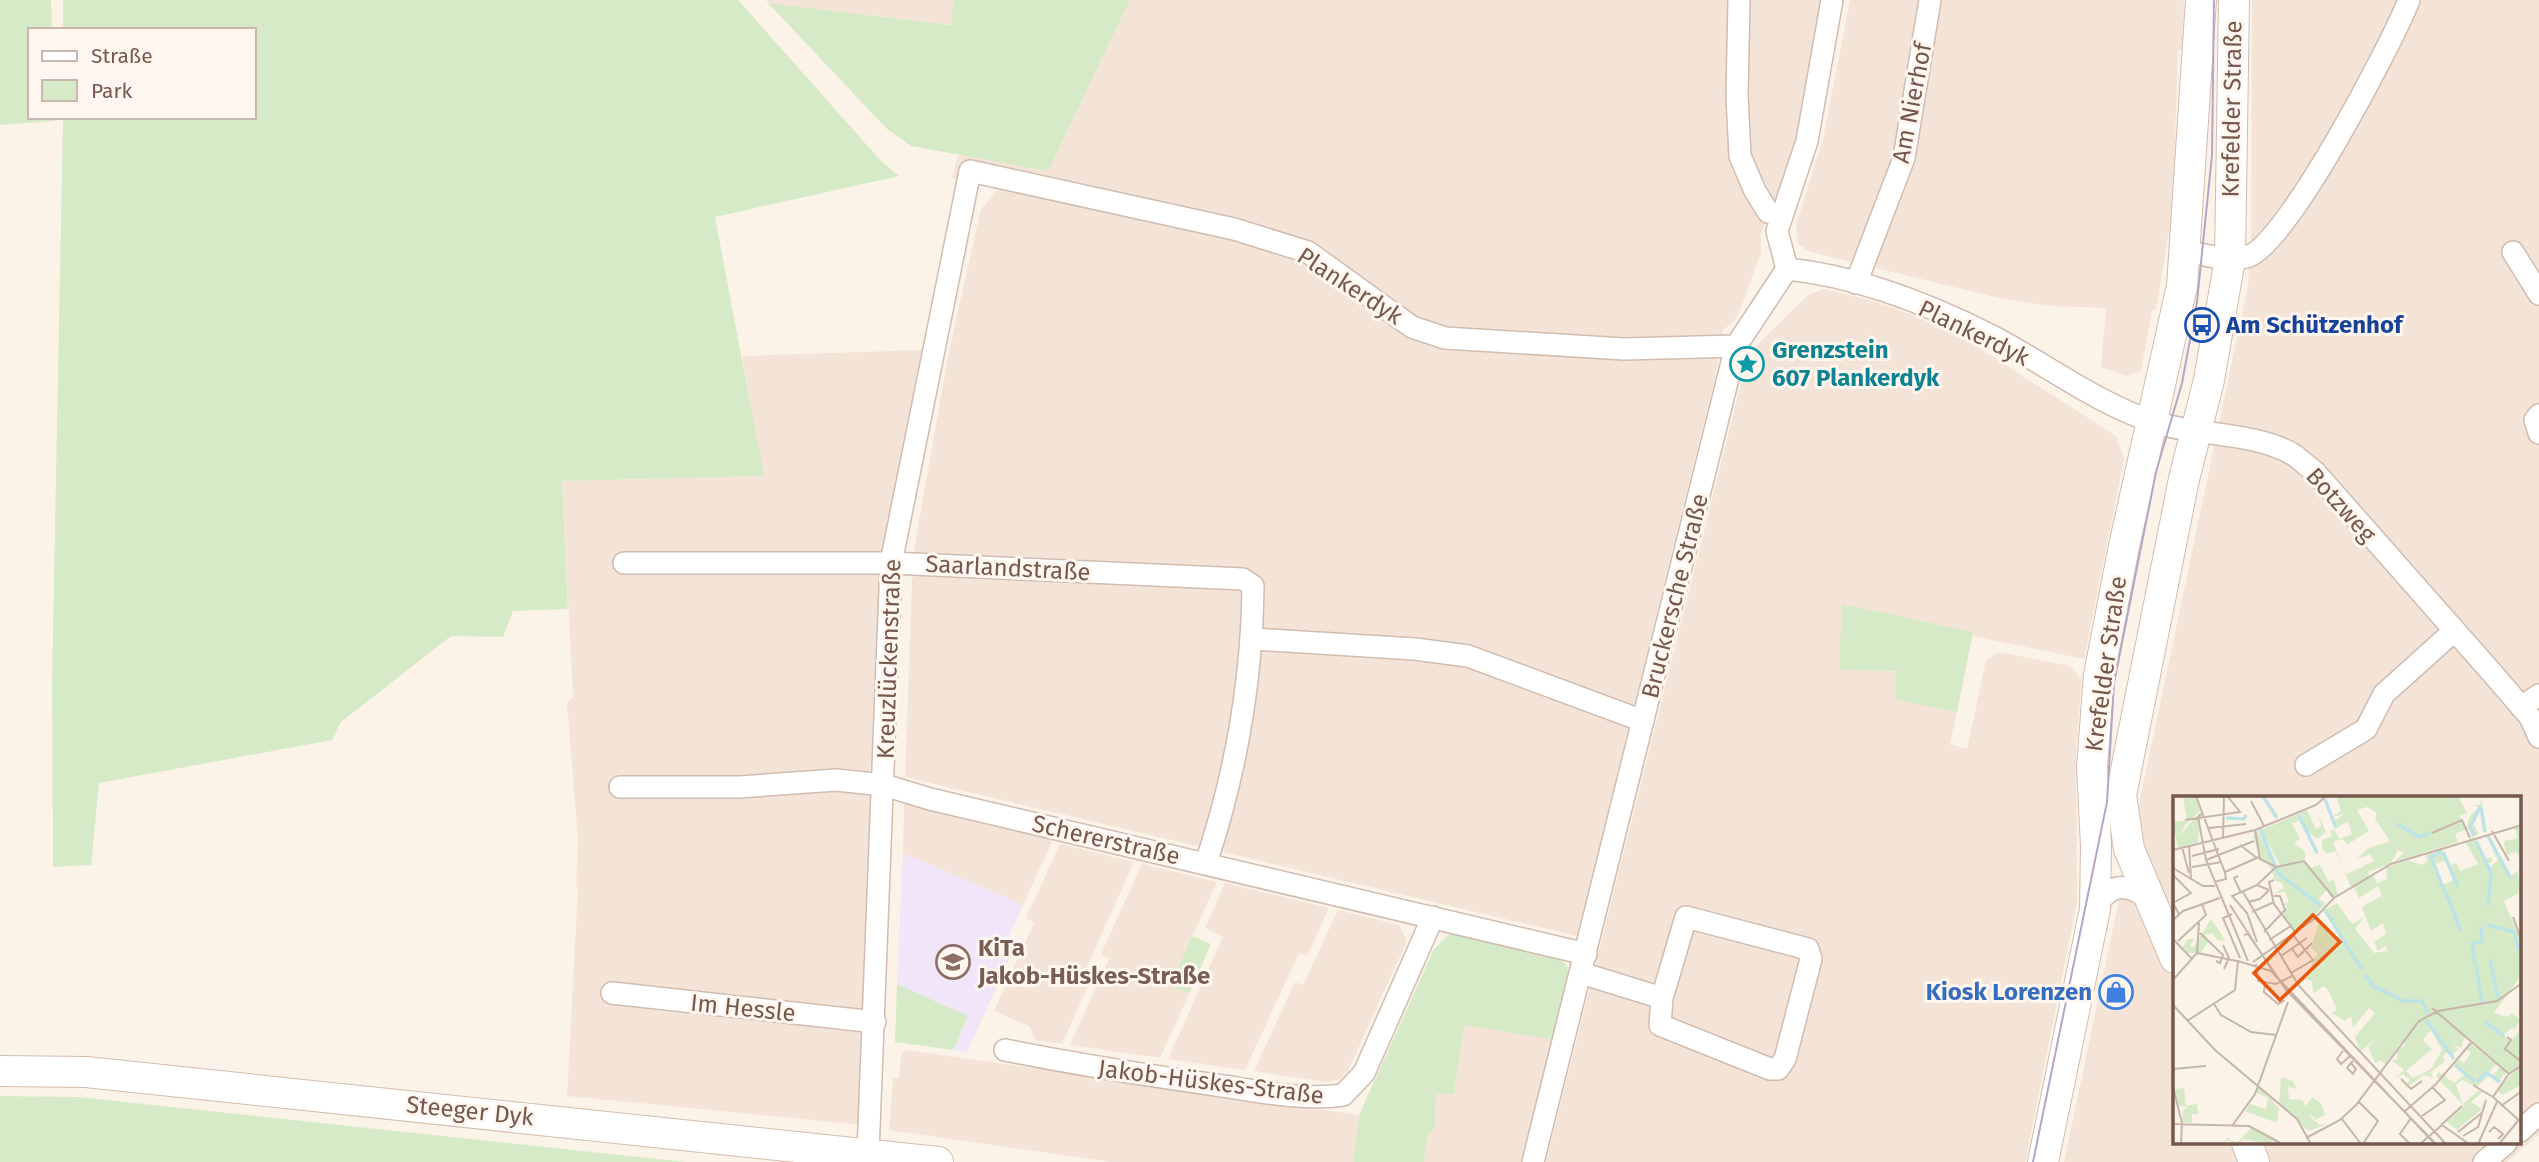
<svg xmlns="http://www.w3.org/2000/svg" width="2539" height="1162" viewBox="0 0 2539 1162" font-family="'Fira Sans',sans-serif">
	<style>
		.residential { fill: #f4e4d7; fill-rule: evenodd }
		.education { fill: #f0e5f9 }
		.green { fill: #d7eac7 }
		.lines { fill: none; stroke-linecap: round; stroke-linejoin: round }
		.street-casing { stroke: #d0bcb0; stroke-width: 24 }
		.secondary-casing { stroke: #d3bcae; stroke-width: 32 }
		.street { stroke: #fff; stroke-width: 21 }
		.secondary { stroke: #fff; stroke-width: 30 }
		.tram { stroke: #b5a6c6; stroke-width: 2 }
		.labels { text-anchor: middle; dominant-baseline: central; stroke-width: 6; stroke-linejoin: round; paint-order: stroke }
		.street-label { font-size: 24px; fill: #76584c; stroke: #fff7ef }
		.transit-label { font-size: 24px; font-weight: bold; fill: #164399; stroke: #fff7ef; text-anchor: start }
		.culture-label { font-size: 24px; font-weight: bold; fill: #0d838f; stroke: #fff7ef; text-anchor: start }
		.education-label { font-size: 24px; font-weight: bold; fill: #785e54; stroke: #fff7ef; text-anchor: start }
		.shop-label { font-size: 24px; font-weight: bold; fill: #366cbe; stroke: #fff7ef; text-anchor: end }
		.inset-river { fill: none; stroke: #bde3e6; stroke-width: 3.5 }
		.inset-road { fill: none; stroke: #c6b5aa; stroke-width: 2 }
		.view { fill: #e8590c; fill-opacity: 0.15; stroke: #e8590c; stroke-width: 3.5 }
		.inset-edge { fill: none; stroke: #76584c; stroke-width: 3.5 }
	</style>
	<rect width="100%" height="100%" fill="#fcf3e8"/>
	<g class="residential">
		<polygon points="766,0 953,0 953,25 768,3"/>
		<polygon points="1130,0 1825,0 1806,107 1788,171 1761,234 1761,252 1744,300 1736,319 1723,330 1716,374 1577,936 905,777 913,555 948,356 981,209 1000,188 952,178 958,155 1048,170"/>
		<polygon points="1850,0 2184,0 2183,50 2178,50 2173,207 2156,310 2152,310 2141,371 2126,376 2101,367 2106,308 2049,306 1995,297 1810,252 1798,244 1796,225 1823,139"/>
		<path d="M2252,0H2539V1134L2507,1162H2064L2248,285L2251,239ZM2175,798H2520V1143H2175Z"/>
		<polygon points="1824,289 1869,300 1916,316 1976,346 2116,436 2124,459 2084,659 1973,636 1973,632 1897,671 1896,700 1957,712 1950,744 1967,749 1986,660 1999,652 2069,666 2082,679 2076,747 2077,902 2025,1162 1546,1162 1745,368 1751,369 1757,345 1808,295"/>
		<polygon points="922,350 886,551 863,1125 567,1096 578,887 576,886 578,840 567,704 573,697 562,481 763,476 742,356"/>
		<polygon points="904,802 1052,837 1052,842 1023,905 903,853"/>
		<polygon points="1060,844 1134,862 1085,971 1093,975 1062,1044 1035,1040 1030,1027 994,1011 1034,923 1026,918"/>
		<polygon points="1142,864 1217,882 1170,985 1189,994 1160,1058 1070,1045 1109,959 1101,954"/>
		<polygon points="1225,883 1329,908 1307,956 1299,953 1245,1070 1168,1059 1223,937 1205,928"/>
		<polygon points="1338,910 1399,925 1407,941 1348,1071 1338,1080 1325,1082 1254,1071 1295,982 1303,985"/>
		<polygon points="1464,1024 1554,1040 1524,1162 1424,1162 1427,1138 1435,1126 1436,1094 1454,1094"/>
		<polygon points="906,1050 1359,1115 1353,1162 1112,1162 889,1130 893,1078 899,1078 901,1055"/>
	</g>
	<polygon class="education" points="903,853 1023,905 1009,936 1018,940 967,1052 953,1050 968,1016 897,984"/>
	<g class="green">
		<polygon points="0,0 51,0 52,30 30,30 30,117 55,117 55,121 0,125"/>
		<polygon points="63,0 738,0 881,161 899,176 715,217 764,476 562,481 568,609 513,611 503,637 451,636 341,722 332,740 99,783 91,865 53,867 52,684 63,117 254,117 254,30 63,30"/>
		<polygon points="953,0 1130,0 1048,171 911,146 887,129 768,3 952,25"/>
		<polygon points="1842,604 1973,632 1957,712 1896,700 1896,671 1839,670"/>
		<polygon points="1451,933 1556,956 1567,965 1569,976 1554,1040 1464,1025 1454,1094 1436,1094 1435,1126 1427,1138 1424,1162 1353,1162 1359,1115 1434,949"/>
		<polygon points="1192,936 1211,944 1189,994 1170,986"/>
		<polygon points="897,984 968,1016 953,1050 895,1042"/>
		<polygon points="0,1096 79,1097 686,1162 0,1162"/>
	</g>
	<g class="lines">
		<g class="street-casing">
			<g id="street">
				<polyline points="1739,0 1737,96 1740,156 1755,191 1768,212"/>
				<path d="M2186,251C2206,255 2229,263 2249,256C2288,242 2392,44 2409,0"/>
				<polyline points="2513,252 2539,294"/>
				<path d="M1787,269C1857,276 1931,305 1994,337C2045,364 2098,404 2154,422C2196,436 2257,432 2294,455C2301,460 2308,467 2315,472L2493,674L2530,717L2539,737"/>
				<polyline points="1856,283 1904,158 1930,0"/>
				<polyline points="2539,415 2535,420 2539,433"/>
				<path d="M624,563H891L1243,579L1253,586C1252,681 1236,773 1206,863"/>
				<polyline points="1253,639 1415,649 1468,656 1643,721"/>
				<polyline points="2521,707 2539,695"/>
				<polyline points="2306,765 2366,729 2384,694 2454,631"/>
				<polyline points="620,787 739,787 836,780 884,785 930,799 1586,954"/>
				<path d="M2095,909C2108,884 2126,881 2148,899"/>
				<polyline points="1581,973 1662,998 1660,1025 1770,1069 1778,1069 1785,1059 1811,959 1808,949 1686,917 1662,998"/>
				<polyline points="612,993 875,1022"/>
				<path d="M1005,1050C1075,1064 1145,1075 1216,1085C1258,1091 1301,1101 1343,1095L1364,1073L1433,917"/>
				<polyline points="2520,1131 2539,1114"/>
				<polyline points="868,1153 891,563 970,171 1234,229 1308,252 1412,327 1445,338 1624,349 1736,346"/>
				<polyline points="1533,1162 1736,346 1787,269 1777,231 1807,141 1832,0"/>
				<polyline points="2484,1162 2506,1143"/>
			</g>
		</g>
		<g class="secondary-casing">
			<g id="secondary">
				<polyline points="2175,958 2129,849 2121,795 2184,479 2209,380 2230,259 2234,0"/>
				<polyline points="0,1071 86,1072 938,1162"/>
				<polyline points="2247,1143 2254,1162"/>
				<polyline points="2043,1162 2095,909 2096,846 2092,767 2099,675 2124,546 2182,286 2201,0"/>
			</g>
		</g>
		<use href="#street" class="street"/>
		<use href="#secondary" class="secondary"/>
		<polyline class="tram" points="2033,1162 2107,802 2114,683 2156,472 2182,383 2197,302 2212,155 2214,0"/>
	</g>
	<defs>
		<g id="bus-ring" transform="scale(1.75)"><circle r="9.5" fill="#fff7ef" stroke="#1a4fb4" stroke-width="1.5"/><path d="M-5-6H5V4H4V6H2V4H-2V6H-4V4H-5ZM-3.5-4V0h7V-4ZM-3.5 1.2v1.5H-2V1.2ZM2 1.2v1.5H3.5V1.2Z" fill="#1a4fb4"/></g>
		<g id="sight-ring" transform="scale(1.75)"><circle r="9.5" fill="#fff7ef" stroke="#0f9aa8" stroke-width="1.5"/><path d="M0-6L1.8-2.2L6-1.7L2.9 1.2L3.7 5.4L0 3.3L-3.7 5.4L-2.9 1.2L-6-1.7L-1.8-2.2Z" fill="#0f9aa8"/></g>
		<g id="school-ring" transform="scale(1.75)"><circle r="9.5" fill="#fff7ef" stroke="#8d6e63" stroke-width="1.5"/><path d="M0-5L7-2L0 1L-7-2ZM-4 1L0 2.5L4 1V4Q0 6-4 4Z" fill="#8d6e63"/></g>
		<g id="shop-ring" transform="scale(1.75)"><circle r="9.5" fill="#fff7ef" stroke="#3f7fe0" stroke-width="1.5"/><path d="M-5-2.5h2.3a2.7 3.5 0 0 1 5.4 0H5L5.5 6h-11ZM-1.5-2.5h3a1.5 2.3 0 0 0-3 0Z" fill="#3f7fe0"/></g>
	</defs>
	<g fill-rule="evenodd">
		<use href="#bus-ring" x="2202" y="325"/>
		<use href="#sight-ring" x="1747" y="364"/>
		<use href="#school-ring" x="953" y="962"/>
		<use href="#shop-ring" x="2116" y="992"/>
	</g>
	<g class="labels">
		<g class="street-label">
			<text transform="translate(1912 103) rotate(-79)">Am Nierhof</text>
			<text transform="translate(2232 109) rotate(-89)">Krefelder Straße</text>
			<text transform="translate(1350 286) rotate(33)">Plankerdyk</text>
			<text transform="translate(1974 333) rotate(26)">Plankerdyk</text>
			<text transform="translate(2341 505) rotate(48)">Botzweg</text>
			<text transform="translate(1008 568) rotate(3)">Saarlandstraße</text>
			<text transform="translate(1675 596) rotate(-76)">Bruckersche Straße</text>
			<text transform="translate(889 659) rotate(-88)">Kreuzlückenstraße</text>
			<text transform="translate(2106 664) rotate(-82)">Krefelder Straße</text>
			<text transform="translate(1106 840) rotate(13)">Schererstraße</text>
			<text transform="translate(743 1008) rotate(6)">Im Hessle</text>
			<text transform="translate(1211 1082) rotate(7)">Jakob-Hüskes-Straße</text>
			<text transform="translate(470 1111) rotate(6)">Steeger Dyk</text>
		</g>
		<g class="transit-label">
			<text x="2226" y="325">Am Schützenhof</text>
		</g>
		<g class="culture-label">
			<text x="1772" y="350">Grenzstein<tspan x="1772" dy="28">607 Plankerdyk</tspan></text>
		</g>
		<g class="education-label">
			<text x="978" y="948">KiTa<tspan x="978" dy="28">Jakob-Hüskes-Straße</tspan></text>
		</g>
		<g class="shop-label">
			<text x="2092" y="992">Kiosk Lorenzen</text>
		</g>
	</g>
	<g transform="translate(2173 796)">
		<rect width="348" height="348" fill="#fcf3e8"/>
		<path d="M163,0H285L294,17L287,20L294,32L296,21L306,11L299,9H307L309,0V29L307,12L300,27L306,38L301,40L297,32L282,38L285,46L220,66L231,57L225,54L218,67L195,76L197,80L178,91L162,55L154,58L149,53V44L159,40L157,35L161,33L166,43L179,38L175,26L163,32L160,26L171,18L158,21L168,15ZM194,11L204,17L202,23L217,45L194,53L184,63L197,58L201,65L172,79L160,46L170,43L174,49L196,35L184,14ZM22,1L28,14L12,29L6,40L28,15L25,46L5,53L0,26L14,24L10,2ZM134,14L143,33L148,30L146,20L153,36L144,43L133,34L144,57L128,24L119,27L127,43L121,47L132,55V63L108,71L88,34ZM348,30V62L343,56L333,59L331,45L345,42L341,31ZM84,34L104,71L131,65L138,72L147,69L155,85L161,84L165,99L161,102L154,94L146,102L153,108L123,136L110,120L114,110L110,108L116,106L112,96L101,97L111,92L109,87L102,85L97,70L88,63L80,41ZM301,41L308,56L314,54L307,57L311,63L318,61L320,65L314,68L316,72L325,64L322,61L319,51L325,64L334,61L328,64L338,80L348,73L345,77L348,96L331,105L349,147L348,180L321,217L334,221L339,217L348,224L340,235V231L330,239L337,245L331,253L348,234V268L337,278L292,240L288,252L280,248L285,253L279,260L274,256L270,260L272,265L258,276L260,282L251,279L231,293L237,284L230,278L221,284L231,274L218,264H225L223,259L227,262L223,256L233,248L228,246L213,269L207,264L202,267L195,251L203,242L187,256L182,241L202,217L196,212L180,232L178,220L172,225L159,217L164,213L155,194L151,190L140,197L139,185L132,183L141,174L138,166L145,158L138,152L140,145L146,127L162,145L168,139L150,115L164,107L179,128L191,121L182,133L201,157L215,155L212,150L205,155L201,146L213,138L210,127L198,135L189,111L208,100L212,108L205,90L186,102L181,91L200,79L204,87L214,83L213,72L235,64L248,69L254,66L253,59L269,54L276,70L283,67L287,75L305,68L292,45ZM273,64L282,83L270,89L261,69ZM258,234L269,254L258,273L240,282L233,275L259,253L250,244ZM38,123L52,144L45,145L40,137L32,139L35,146L28,157H15L10,151L14,143H21L17,150L21,151ZM298,248L323,268L315,277L319,280L327,271L333,276L325,286L316,279L304,291L289,284L283,289L290,308L306,294L310,296L298,306L309,313L284,334L273,325L291,310L263,280L266,276L281,287L292,278L280,267L284,263L291,267L298,257L292,252ZM348,269V289L329,299L324,294ZM108,281L120,285L124,293L115,291L116,303L129,304L133,310L139,301L148,307L152,319L142,324L139,319L137,321L147,329L155,328L135,335L106,306ZM85,290L106,312L104,327L72,315L77,308L93,313L95,302L82,296ZM11,292L13,310L24,308L25,318H19V326L9,327L10,314L15,311L6,310L2,293ZM79,331L101,342L97,348L70,343L65,348L54,344L50,348L54,342L64,347Z" fill="#d7eac7" fill-rule="evenodd"/>
		<path class="inset-river" d="M90,0L104,22M152,3L163,32M308,11L312,36M126,20L144,57M53,22L71,23L73,19M224,28L247,41L257,37M87,33L105,77L148,110M301,40L297,31L308,10M315,40L337,81M303,45L318,77L315,110M269,55L258,61L270,92M270,56L285,91M271,93L288,135M152,114L189,174M315,129L341,136L345,153M317,164L325,202M302,168L299,148L309,145L308,131M303,169L309,206M192,179L200,190L231,205H249L255,218M253,224L281,263M312,226L331,240M282,269L302,286M304,285L314,277L327,286"/>
		<path class="inset-road" d="M23,0L52,77L53,83L41,86M78,5L91,30M30,17L25,21L33,64L75,165M12,24L67,16L55,1M36,32L73,28M82,34L87,63L103,71M319,35L336,65M259,37L289,24L297,42M50,42L51,0M16,49L18,83M67,49L84,62M9,51L16,77M0,54L82,34L143,9L153,0M19,60L46,53M33,64L81,45M19,71L49,66M0,72L30,90H42M52,76L86,61M0,79L18,97L0,107L6,118M65,80L61,82L68,97M101,84L96,86L101,108L123,137M84,89L103,71L131,65L161,102M70,96L126,190L273,348M75,106L87,103L96,94M57,109L99,174M79,116L101,106M59,118L50,122L67,162M340,121L349,146M0,124L10,115L47,102M91,136L112,114L107,100H101M27,137L50,159L47,167L43,165M71,139L75,138L114,195L263,348M0,143L19,163M96,144L118,130M5,145L33,119L29,108M84,146L74,117L59,100L84,89L96,94M50,149L56,162L51,173M119,153L125,161L139,147M24,157L64,165M108,160L134,142M80,166L141,123L161,102L218,68L349,29M83,168L85,185L103,188L119,180M118,177L140,164L120,139M0,184L24,157L26,127M92,187L91,196L105,208L112,204M41,208L48,219L78,236L103,239M0,209L42,254L124,323L138,348M259,212L336,278L349,269M14,225L62,194L65,165L98,175L262,348M334,241L338,244L332,253L349,266M170,255L164,263L168,268L177,260M178,267L183,273L180,278L174,272L178,267L180,265M0,273L33,270M228,283L238,293L249,285M300,289L320,301M0,291L9,327L8,348M320,301L349,327M320,301L335,279M185,305L205,325L190,348M328,310L349,295M231,316L263,288L298,247M249,320L272,304L259,291M169,323L188,348M0,328L76,330L109,348M268,329L289,310M59,330L82,298L115,206M285,336L310,316M316,336L321,331L330,338L325,343M290,340L305,331L313,304M133,342L167,324L183,309L246,225L265,215L324,205L349,187M237,348L227,338L238,322M247,348L269,329L296,348M305,348L324,306M326,348L345,325"/>
		<path class="view" d="M140,119L167,146L107,204L81,177Z"/>
		<rect width="348" height="348" class="inset-edge"/>
	</g>
	<rect x="28" y="28" width="228" height="91" fill="#fff7ef" stroke="#c8b7ae" stroke-width="2"/>
	<rect x="42" y="51" width="35" height="10" fill="#ffffff" stroke="#c8b7ae" stroke-width="2"/>
	<text x="91" y="63" font-size="21" fill="#76584c">Straße</text>
	<rect x="42" y="80" width="35" height="21" fill="#d7eac7" stroke="#c8b7ae" stroke-width="2"/>
	<text x="91" y="98" font-size="21" fill="#76584c">Park</text>
</svg>
